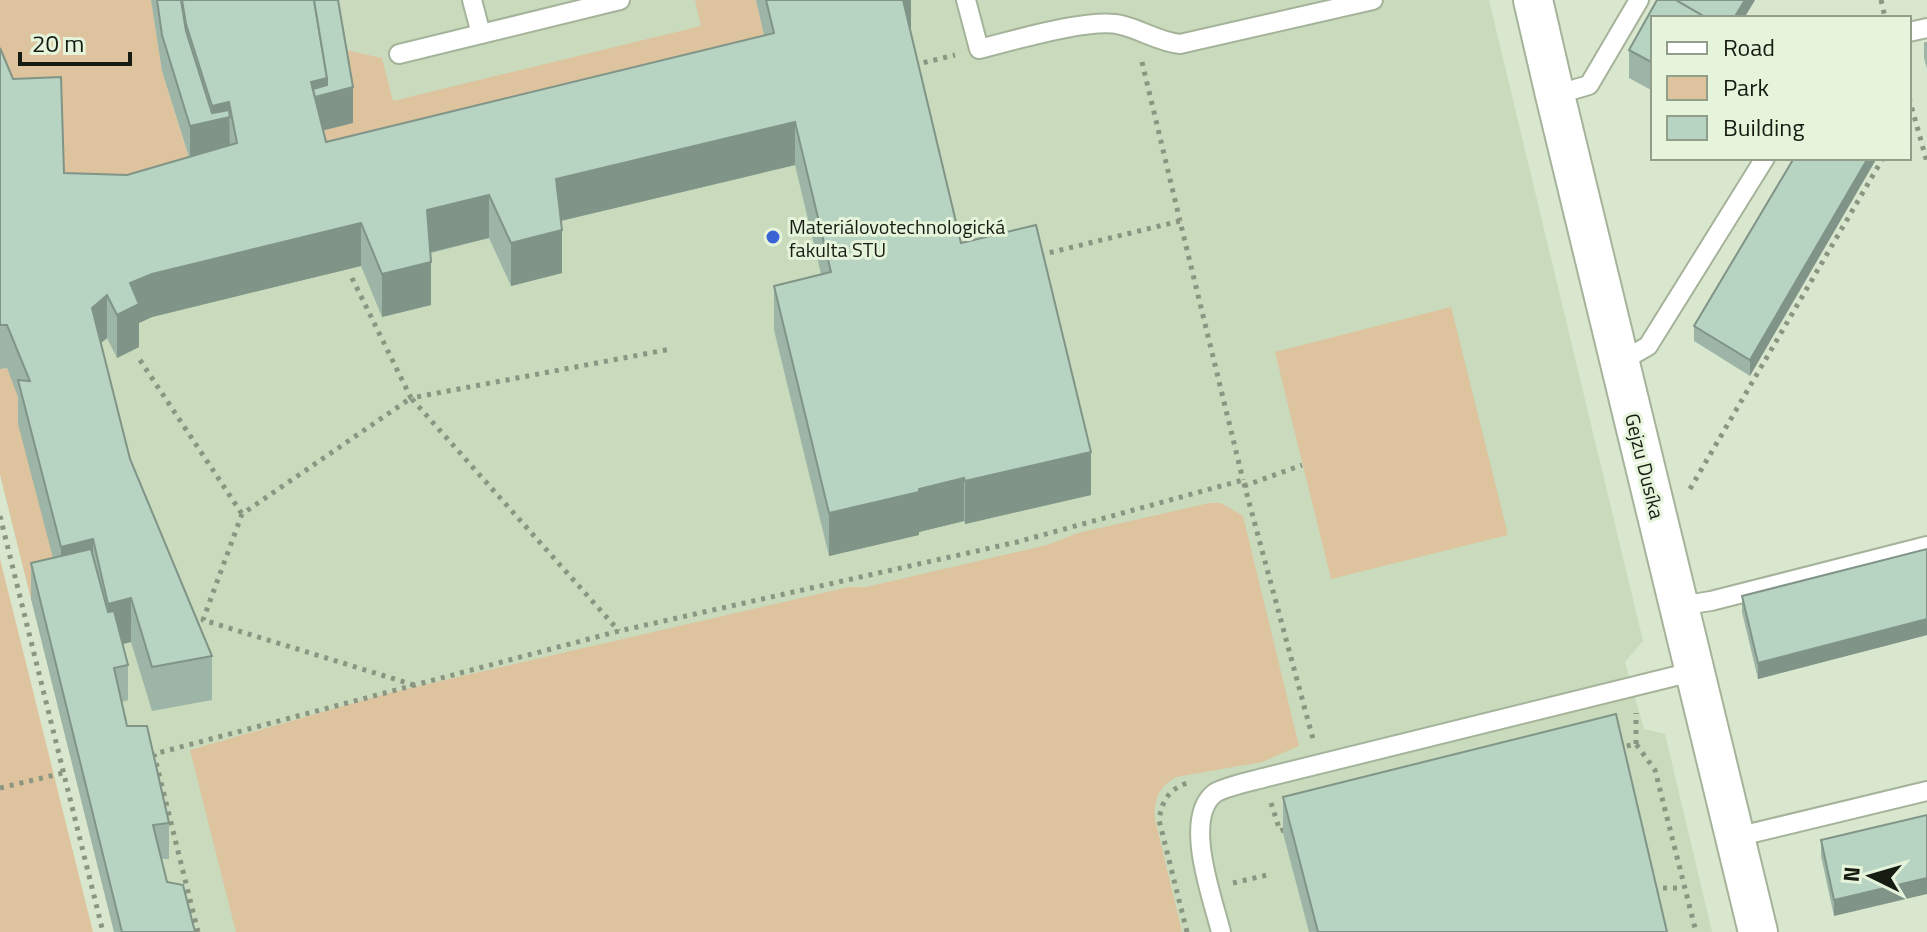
<svg xmlns="http://www.w3.org/2000/svg" width="1927" height="932" viewBox="0 0 1927 932" font-family="'Titillium Web',sans-serif">
	<style>
		.built { fill: #c9dbbc }
		.green { fill: #ddc39e }
		.lines { fill: none; stroke-linecap: round; stroke-linejoin: round }
		.lane-casing { stroke: #a5b39a; stroke-width: 22 }
		.street-casing { stroke: #a5b39a; stroke-width: 42 }
		.path { stroke: #8a9582; stroke-width: 5; stroke-dasharray: 4 6; stroke-linecap: butt }
		.lane { stroke: #fff; stroke-width: 18 }
		.street { stroke: #fff; stroke-width: 38 }
		.wall { fill: #9db5a6 }
		.shaded-wall { fill: #809487 }
		.building { fill: #b7d3c1; stroke: #809487; stroke-width: 2 }
		.poi-dot { fill: #3a64d5; stroke: #e5f4da; stroke-width: 3 }
		.labels { text-anchor: middle; dominant-baseline: central; stroke-width: 6; stroke-linejoin: round; paint-order: stroke }
		.poi-label { font-size: 20px; fill: #171c13; stroke: #e5f4da; text-anchor: start }
		.street-label { font-size: 20px; fill: #171c13; stroke: #e5f4da }
	</style>
	<rect width="100%" height="100%" fill="#d8e7cd"/>
	<polygon class="built" points="0,0 1489,0 1643,641 1625,662 1644,729 1665,734 1712,932 114,932 0,474"/>
	<g class="green">
		<polygon points="0,0 151,0 162,71 190,161 64,216 0,92"/>
		<polygon points="695,0 756,0 774,76 326,185 313,133 341,49 382,58 393,101 701,26"/>
		<polygon points="1451,307 1508,535 1331,579 1275,352"/>
		<polygon points="7,368 30,425 62,592 31,599 0,474 0,369"/>
		<path d="M1209,503H1221L1243,516L1299,746L1262,762L1176,777C1158,787 1154,800 1155,819L1182,932H236L190,750L389,693L849,587H866L1047,545L1078,533Z"/>
		<polygon points="0,559 93,932 0,932"/>
	</g>
	<g class="lines">
		<g class="lane-casing">
			<g id="lane">
				<path d="M966,0L979,49C1012,41 1091,17 1121,25C1142,30 1159,42 1180,44L1373,0"/>
				<polyline points="1909,32 1927,28"/>
				<polyline points="481,34 620,0"/>
				<polyline points="399,54 481,34 472,0"/>
				<polyline points="1555,95 1589,85 1639,0"/>
				<polyline points="1620,362 1648,346 1765,158"/>
				<polyline points="1679,606 1711,601 1927,546"/>
				<polyline points="1736,837 1927,791"/>
				<path d="M1221,932C1213,899 1182,818 1215,793C1224,787 1252,781 1263,778L1696,671"/>
			</g>
		</g>
		<g class="street-casing">
			<polyline id="street" points="1533,0 1555,95 1758,932"/>
		</g>
		<g class="path">
			<polyline points="1881,0 1885,17"/>
			<polyline points="1142,62 1180,221"/>
			<polyline points="914,65 955,55"/>
			<polyline points="1909,98 1927,162"/>
			<polyline points="1040,255 1180,221 1243,480"/>
			<polyline points="352,278 411,398 671,349"/>
			<polyline points="140,360 242,514"/>
			<polyline points="1244,486 1302,465"/>
			<polyline points="1690,489 1883,158"/>
			<polyline points="0,516 103,932"/>
			<polyline points="414,685 203,620 242,514 411,398 619,631"/>
			<polyline points="1636,744 1636,713"/>
			<polyline points="1617,748 1636,744 1655,770 1696,932"/>
			<polyline points="0,788 63,773"/>
			<polyline points="1271,803 1280,831 1289,828"/>
			<polyline points="1233,883 1267,875"/>
			<polyline points="1663,888 1683,888"/>
			<polyline points="198,932 154,754 619,631 1017,542 1243,480 1313,739"/>
			<path d="M1187,932L1159,820C1162,801 1168,790 1187,783"/>
		</g>
		<use href="#lane" class="lane"/>
		<use href="#street" class="street"/>
	</g>
	<g class="wall">
		<polygon points="151,0 338,0 353,123 323,130 326,142 764,35 756,0 911,0 911,28 910,28 961,243 1091,495 965,524 964,521 919,532 919,535 829,556 774,330 774,286 821,274 795,165 561,221 562,273 511,286 489,238 431,253 431,305 382,317 361,266 152,317 139,323 139,347 117,358 107,338 101,343 130,459 212,656 212,700 152,711 131,642 122,644 128,665 128,700 122,702 127,726 169,823 169,859 161,859 167,882 195,932 114,932 31,599 31,563 53,558 18,424 18,397 7,368 0,369 0,48 13,79 64,173 127,175 189,157 162,71"/>
		<polygon points="1657,0 1755,0 1744,18 1653,18 1653,91 1629,78 1629,50"/>
		<polygon points="1924,42 1927,42 1927,69 1924,58"/>
		<polygon points="1794,158 1750,376 1694,341 1694,326"/>
		<polygon points="1927,549 1927,635 1758,679 1742,612 1742,596"/>
		<polygon points="1283,797 1667,932 1309,932 1283,833"/>
		<polygon points="1927,815 1834,916 1821,856 1821,840"/>
	</g>
	<g class="shaded-wall">
		<polygon points="900,0 911,0 911,28 900,30"/>
		<polygon points="1745,0 1755,0 1744,18 1734,18"/>
		<polygon points="327,78 353,87 353,123 313,133 311,82"/>
		<polygon points="229,102 230,152 190,162 190,126 212,121 212,106"/>
		<polygon points="795,122 795,165 556,222 556,179"/>
		<polygon points="1868,158 1877,158 1750,376 1750,360"/>
		<polygon points="489,195 489,238 427,253 427,210"/>
		<polygon points="361,223 361,266 152,317 139,323 139,347 117,358 117,315 130,283 152,274"/>
		<polygon points="562,230 562,273 511,286 511,243"/>
		<polygon points="431,262 431,305 382,317 382,274"/>
		<polygon points="107,295 107,338 92,351 92,308"/>
		<polygon points="1091,452 1091,495 965,524 965,481"/>
		<polygon points="964,478 964,521 919,532 919,535 829,556 829,513"/>
		<polygon points="93,539 93,582 61,590 61,547"/>
		<polygon points="131,598 131,642 108,648 108,604"/>
		<polygon points="1927,619 1927,635 1758,679 1758,663"/>
		<polygon points="1927,878 1927,894 1834,916 1834,900"/>
	</g>
	<g class="building">
		<polygon points="157,0 181,0 186,31 212,113 229,110 230,117 190,126 162,35"/>
		<polygon points="182,0 314,0 327,78 311,82 326,142 774,33 766,0 903,0 961,243 1036,225 1091,452 965,481 964,478 919,489 919,492 829,513 774,286 831,272 795,122 556,179 562,230 511,243 489,195 427,210 431,262 382,274 361,223 152,274 130,283 139,304 117,315 107,295 92,308 130,459 212,656 152,667 131,598 108,604 93,539 61,547 18,380 30,381 7,325 0,325 0,48 13,79 61,77 64,173 127,175 237,143 229,102 212,106 186,24"/>
		<polygon points="314,0 338,0 353,87 315,97 313,89 327,85 327,78"/>
		<polygon points="1657,0 1676,0 1707,18 1653,18 1653,63 1629,50"/>
		<polygon points="1676,0 1745,0 1734,18 1707,18"/>
		<polygon points="1794,158 1868,158 1750,360 1694,326"/>
		<polygon points="91,549 108,612 114,611 128,665 114,668 127,726 147,726 169,823 153,825 167,882 183,885 195,932 122,932 31,563"/>
		<polygon points="1927,549 1927,619 1758,663 1742,596"/>
		<polygon points="1616,714 1667,932 1318,932 1283,797"/>
		<polygon points="1927,815 1927,878 1834,900 1821,840"/>
	</g>
	<circle class="poi-dot" cx="773" cy="237" r="8"/>
	<g class="labels">
		<g class="poi-label">
			<text x="789" y="226">Materiálovotechnologická<tspan x="789" dy="23">fakulta STU</tspan></text>
		</g>
		<g class="street-label">
			<text transform="translate(1645 466) rotate(76)">Gejzu Dusíka</text>
		</g>
	</g>
	<rect x="1651" y="16" width="260" height="144" fill="#e5f4da" stroke="#939e8a" stroke-width="2"/>
	<rect x="1667" y="42" width="40" height="12" fill="#ffffff" stroke="#939e8a" stroke-width="2"/>
	<text x="1723" y="56" font-size="24" fill="#171c13">Road</text>
	<rect x="1667" y="76" width="40" height="24" fill="#ddc39e" stroke="#939e8a" stroke-width="2"/>
	<text x="1723" y="96" font-size="24" fill="#171c13">Park</text>
	<rect x="1667" y="116" width="40" height="24" fill="#b7d3c1" stroke="#939e8a" stroke-width="2"/>
	<text x="1723" y="136" font-size="24" fill="#171c13">Building</text>
	<g transform="translate(1871 876) rotate(275)" stroke="#e5f4da" stroke-width="6" paint-order="stroke">
	<path d="M0-6L14 30L0 20L-14 30Z" fill="#171c13"/>
	<text y="-12" font-size="22" font-weight="bold" text-anchor="middle" fill="#171c13">N</text>
	</g>
	<path d="M20 52v12h110v-12" fill="none" stroke="#171c13" stroke-width="4"/>
	<text x="32" y="52" font-size="24" fill="#171c13" stroke="#e5f4da" stroke-width="6" paint-order="stroke">20 m</text>
</svg>
